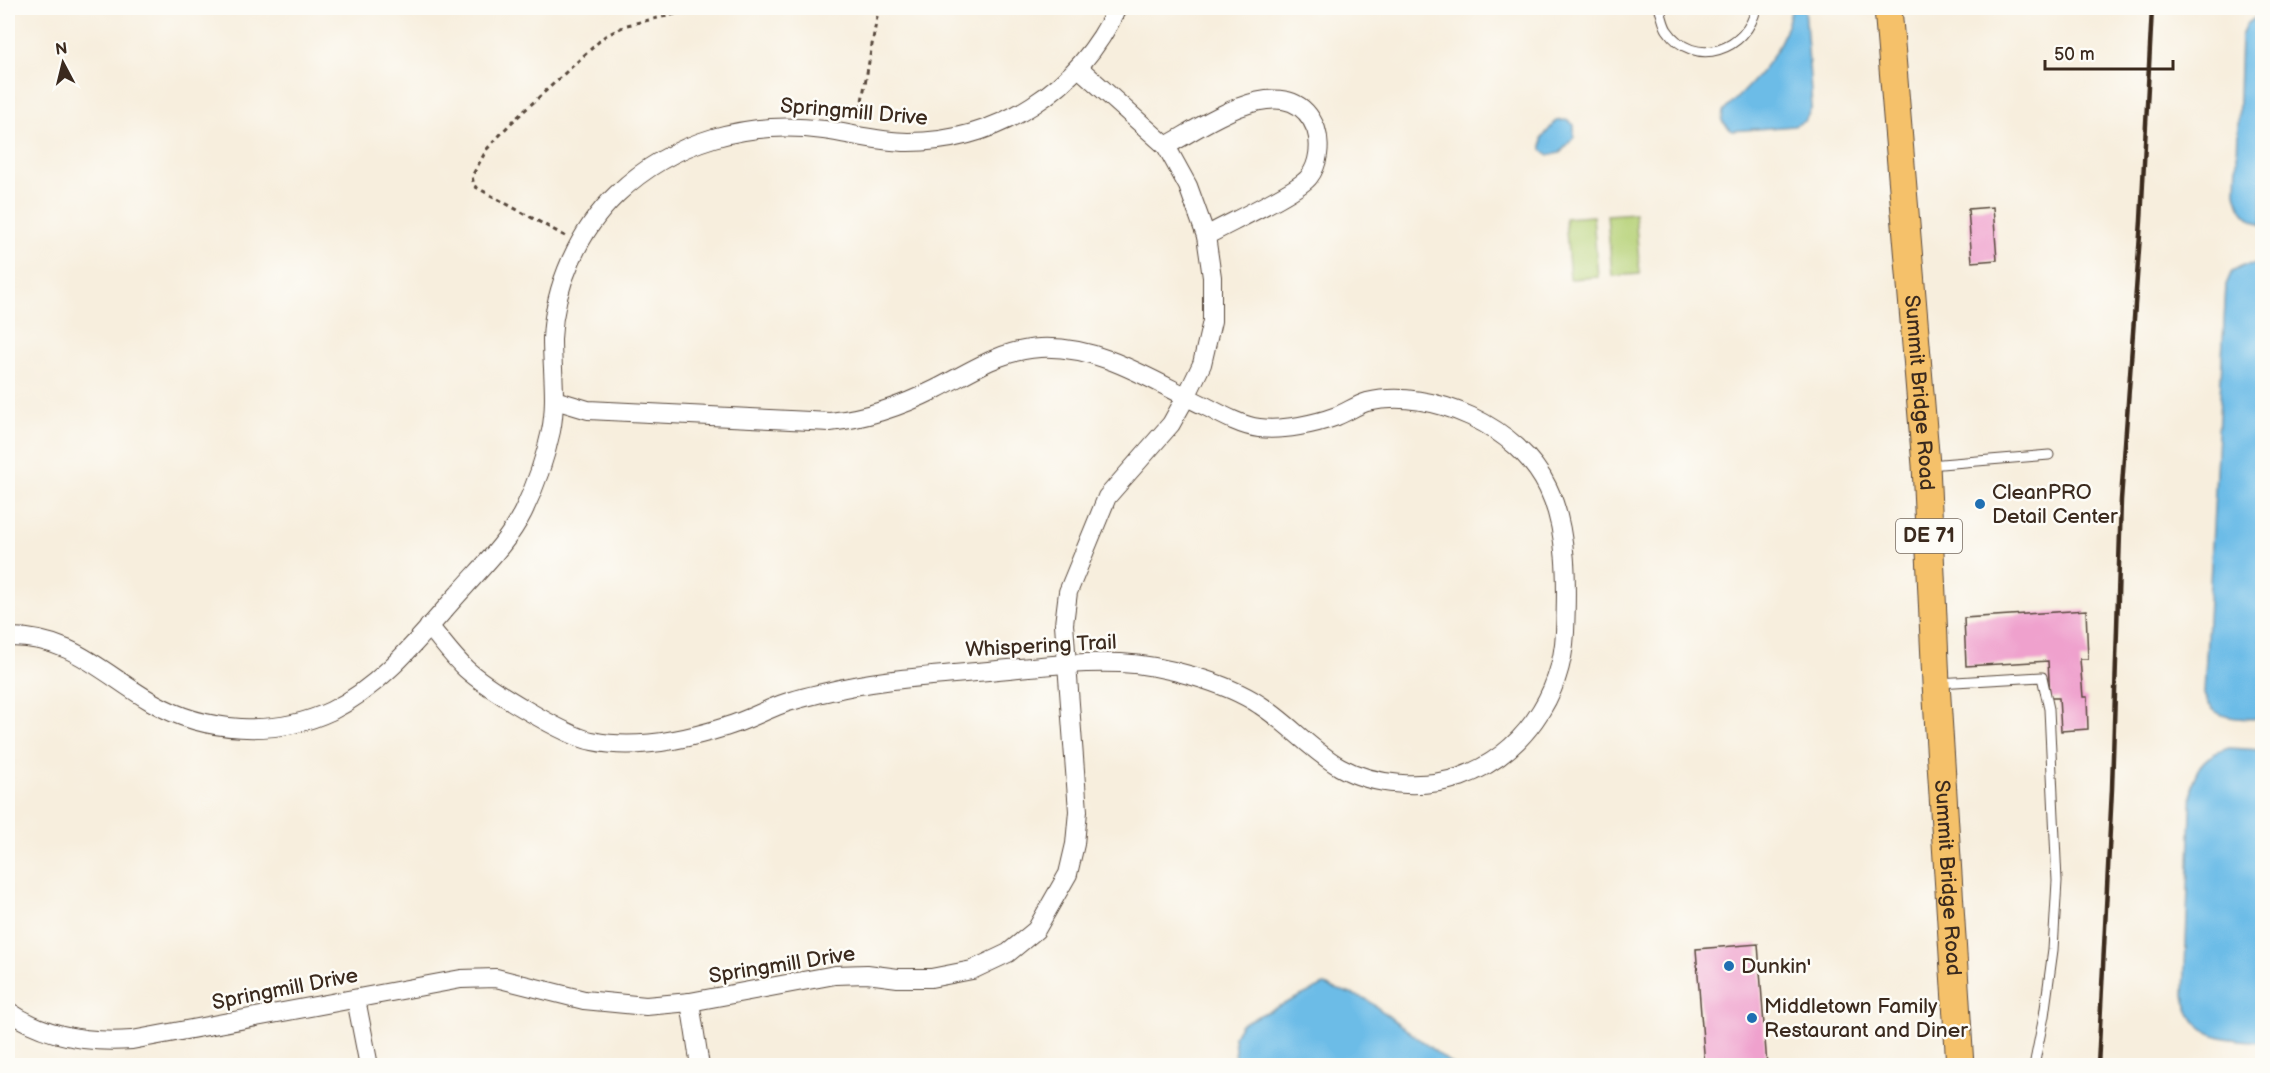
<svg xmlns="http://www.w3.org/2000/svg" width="2270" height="1073" viewBox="0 0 2270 1073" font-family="'Balsamiq Sans',sans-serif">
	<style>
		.green { fill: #b6d177; stroke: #787e4a; stroke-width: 1.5 }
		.water { fill: #6cbce7; stroke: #547382; stroke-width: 1.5 }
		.building { fill: #efa1cd }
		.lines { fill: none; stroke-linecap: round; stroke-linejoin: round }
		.lane-casing { stroke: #57473b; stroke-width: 11 }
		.street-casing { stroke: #57473b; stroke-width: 20 }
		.primary-casing { stroke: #57473b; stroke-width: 29 }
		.path { stroke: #57473b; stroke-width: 3; stroke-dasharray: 4.5 4.5; stroke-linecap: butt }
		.lane { stroke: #fff; stroke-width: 9 }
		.street { stroke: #fff; stroke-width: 18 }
		.primary { stroke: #f5c16b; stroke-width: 27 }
		.rail { stroke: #3b2a1e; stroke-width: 4.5 }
		.poi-dot { fill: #1f6fb2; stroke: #fdfcf7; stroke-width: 2 }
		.labels { text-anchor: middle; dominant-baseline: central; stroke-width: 5; stroke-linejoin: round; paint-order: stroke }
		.shield { fill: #fdfcf7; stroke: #75695f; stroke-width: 1.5 }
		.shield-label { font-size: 20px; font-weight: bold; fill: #3b2a1e }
		.street-label { font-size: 21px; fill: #3b2a1e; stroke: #fdfcf7 }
		.poi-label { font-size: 21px; fill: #3b2a1e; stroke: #fdfcf7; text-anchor: start }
	</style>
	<rect width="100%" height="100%" fill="#fdfcf7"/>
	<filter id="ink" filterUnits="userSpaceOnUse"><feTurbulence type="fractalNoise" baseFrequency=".0167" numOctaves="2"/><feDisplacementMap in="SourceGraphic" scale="12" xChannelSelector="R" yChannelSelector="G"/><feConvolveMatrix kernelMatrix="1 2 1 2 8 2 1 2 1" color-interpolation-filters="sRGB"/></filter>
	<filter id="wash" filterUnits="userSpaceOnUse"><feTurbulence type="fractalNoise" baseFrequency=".008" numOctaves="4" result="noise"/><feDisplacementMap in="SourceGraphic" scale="24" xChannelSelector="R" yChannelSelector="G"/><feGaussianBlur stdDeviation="1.35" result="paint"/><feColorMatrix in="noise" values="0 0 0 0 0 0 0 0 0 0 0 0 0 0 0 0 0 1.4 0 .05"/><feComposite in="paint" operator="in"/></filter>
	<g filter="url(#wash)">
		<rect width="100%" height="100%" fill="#f7eedd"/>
		<g class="green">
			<polygon points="1635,213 1640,274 1612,276 1607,215"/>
			<polygon points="1593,216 1598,277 1570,279 1565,218"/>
		</g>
		<g class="water">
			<path d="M1792,8H1805L1812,107L1805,121L1794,126L1732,131L1722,121L1723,112C1758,76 1780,59 1792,8Z"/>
			<path d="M2262,14V225C2246,218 2239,209 2236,192L2241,36L2247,23Z"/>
			<polygon points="1568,120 1574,125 1574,137 1560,153 1549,155 1542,150 1542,138 1556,121"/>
			<path d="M2262,264V719C2238,718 2213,722 2204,694L2226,285L2232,271L2243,265Z"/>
			<path d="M2229,748L2262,750V1042C2224,1038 2193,1041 2184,995L2192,785C2198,763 2207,755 2229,748Z"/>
			<polygon points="1324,985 1366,999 1453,1065 1236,1065 1234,1036 1241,1024"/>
		</g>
		<g id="blocks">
			<g class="building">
				<polygon points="1993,207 1997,260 1972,262 1968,209"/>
				<polygon points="2086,610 2088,659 2080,659 2083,697 2087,697 2088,729 2061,731 2059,698 2050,698 2048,661 1966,666 1964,618"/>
				<polygon points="1758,944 1767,1066 1705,1066 1696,949"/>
			</g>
		</g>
	</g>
	<g filter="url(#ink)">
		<use href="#blocks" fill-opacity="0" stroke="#57473b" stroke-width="1.5"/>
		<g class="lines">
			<g class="lane-casing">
				<g id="lane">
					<path d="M1659,8C1662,14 1663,24 1667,30C1694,70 1748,50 1756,8"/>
					<polyline points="1929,465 2049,455"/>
					<polyline points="1938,683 2042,677 2049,709 2057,881 2053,950 2044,1016 2034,1066"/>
				</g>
			</g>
			<g class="street-casing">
				<g id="street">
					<path d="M1166,146C1205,125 1290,63 1316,129C1321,144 1319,164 1309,177C1299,191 1225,225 1206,236"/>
					<path d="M429,626C441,640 452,656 466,669C487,688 565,736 592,741C634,750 684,740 725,727C743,722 760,713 777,706C794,699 813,695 831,691C879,679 926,677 976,672C1024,668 1073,661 1121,663C1162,665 1226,682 1260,705C1288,723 1311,750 1340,767C1374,786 1423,789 1460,777C1522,755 1562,696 1565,632C1567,585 1568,530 1548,488C1519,427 1432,387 1367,402C1357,405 1347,412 1337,416C1315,424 1283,431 1259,428C1242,426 1222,415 1207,407C1154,382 1101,345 1040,348C1000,350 970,372 936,389C902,406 868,418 830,422L588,410L555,400"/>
					<path d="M8,637C71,636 102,673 152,702C205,733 276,737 331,711C384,685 422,634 461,591C483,566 508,542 523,512C535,487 545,459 551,431C557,401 552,370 552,339C554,286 579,230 617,194C673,140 749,120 824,130C852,134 881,142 908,142C998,142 1080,89 1117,8"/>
					<polyline points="356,999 369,1066"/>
					<polyline points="690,1002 700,1066"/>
					<path d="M8,1011C44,1036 89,1043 132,1040L461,979L496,978L584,1000L646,1006L690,1002L835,975L867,974L898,978H931L972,970L1008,953L1036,930L1068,874L1075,844L1078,811L1064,624L1068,592L1107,497L1171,424L1186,397L1202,364L1212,321V277L1206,236L1188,186L1166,146L1079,68"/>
				</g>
			</g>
			<g class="primary-casing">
				<g id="primary">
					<path id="s1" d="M1888,8L1926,465L1936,683L1960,1066"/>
				</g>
			</g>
			<g class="path">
				<polyline points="865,8 917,13 937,8"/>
				<polyline points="859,118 878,11"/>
				<polyline points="565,236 474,186 472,176 487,149 510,124 605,36 627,25 702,8"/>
			</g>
			<use href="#lane" class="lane"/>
			<use href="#street" class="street"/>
			<use href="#primary" class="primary"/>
			<polyline class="rail" points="2098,1066 2112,789 2121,500 2141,221 2152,8"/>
		</g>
	</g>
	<g class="poi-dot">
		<circle cx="1980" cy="504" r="6"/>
		<circle cx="1729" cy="966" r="6"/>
		<circle cx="1752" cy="1018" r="6"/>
	</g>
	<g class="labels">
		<rect class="shield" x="1896" y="519" width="66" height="34" rx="4.5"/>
		<g class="shield-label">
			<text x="1929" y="536">DE 71</text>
		</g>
		<g class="street-label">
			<text transform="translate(854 112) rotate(5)">Springmill Drive</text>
			<text stroke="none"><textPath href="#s1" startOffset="386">Summit Bridge Road</textPath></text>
			<text transform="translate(1041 646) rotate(-3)">Whispering Trail</text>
			<text stroke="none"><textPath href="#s1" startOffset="872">Summit Bridge Road</textPath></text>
			<text transform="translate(782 965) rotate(-9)">Springmill Drive</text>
			<text transform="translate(285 989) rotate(-11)">Springmill Drive</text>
		</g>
		<g class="poi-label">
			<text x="1992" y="492">CleanPRO<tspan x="1992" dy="24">Detail Center</tspan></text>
			<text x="1741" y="966">Dunkin'</text>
			<text x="1764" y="1006">Middletown Family<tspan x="1764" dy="24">Restaurant and Diner</tspan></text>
		</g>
	</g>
	<rect width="2270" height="1073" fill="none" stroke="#fdfcf7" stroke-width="30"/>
	<g transform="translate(63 63) rotate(353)" stroke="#fdfcf7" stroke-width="4.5" paint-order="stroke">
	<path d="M0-4.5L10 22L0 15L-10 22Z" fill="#3b2a1e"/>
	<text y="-9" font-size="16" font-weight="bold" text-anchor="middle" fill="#3b2a1e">N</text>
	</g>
	<path d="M2045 60v9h128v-9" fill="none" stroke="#3b2a1e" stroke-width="3"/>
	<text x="2054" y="60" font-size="18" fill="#3b2a1e" stroke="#fdfcf7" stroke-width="4.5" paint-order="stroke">50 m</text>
</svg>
